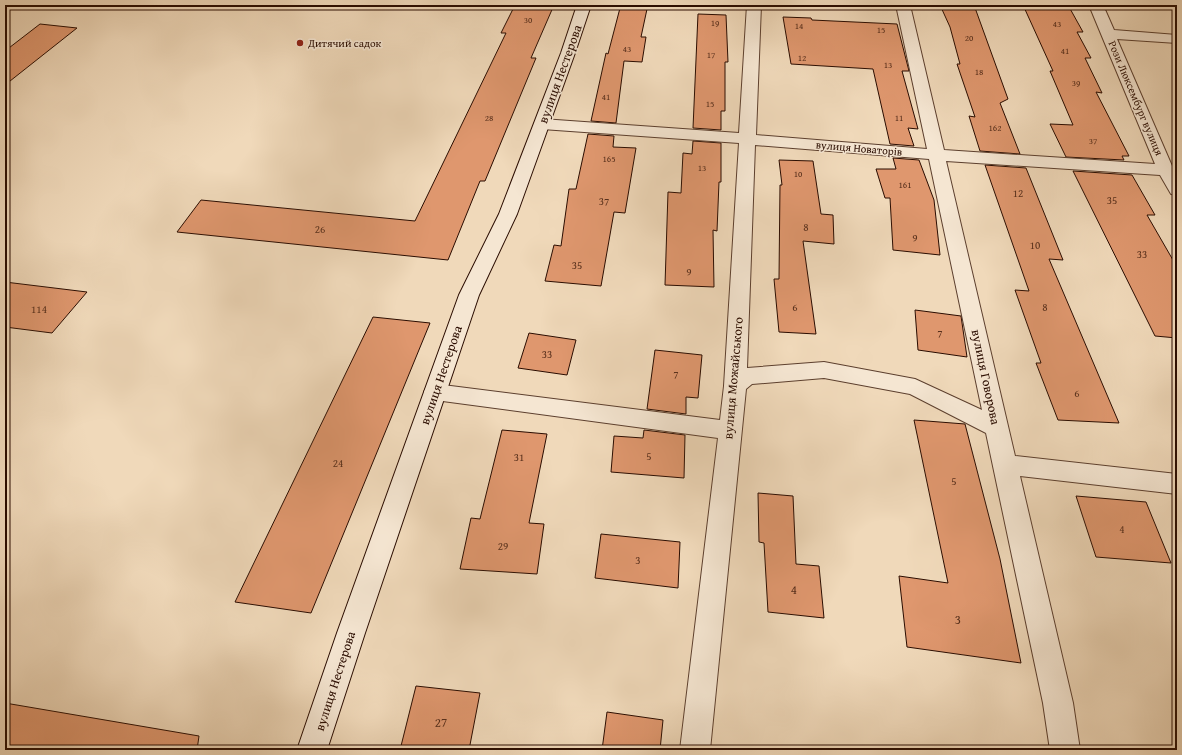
<svg xmlns="http://www.w3.org/2000/svg" width="1182" height="755" viewBox="0 0 1182 755" font-family="'Gentium Book Plus',serif">
	<style>
		.building { fill: #df976e; stroke: #2a0c00 }
		.lines { fill: none; stroke-linecap: round; stroke-linejoin: round }
		.street-casing { stroke: #5c3f2e; stroke-width: 2 }
		.secondary-casing { stroke: #2a0c00; stroke-width: 2 }
		.street { fill: #f5e6d2; fill-rule: evenodd }
		.secondary { fill: #f5e6d2; fill-rule: evenodd }
		.poi-dot { fill: #8f2418; stroke: #f5e6d2; stroke-width: 1.5 }
		.labels { text-anchor: middle; dominant-baseline: central; stroke-width: 3; stroke-linejoin: round; paint-order: stroke }
		.far-number-label { font-size: 9px; fill: #572f1c }
		.far-poi-label { font-size: 11px; fill: #2a0c00; stroke: #f5e6d2; text-anchor: start }
		.far-street-label { font-size: 11px; fill: #2a0c00; stroke: #f5e6d2 }
		.number-label { font-size: 11px; fill: #572f1c }
		.street-label { font-size: 13px; fill: #2a0c00; stroke: #f5e6d2 }
		.near-number-label { font-size: 13px; fill: #572f1c }
	</style>
	<rect width="100%" height="100%" fill="#f0d9ba"/>
	<filter id="stains"><feTurbulence type="fractalNoise" baseFrequency=".005" numOctaves="4"/><feColorMatrix values="0 0 0 0 .2 0 0 0 0 .09 0 0 0 0 .02 0 0 0 .5 -.17"/></filter>
	<radialGradient id="worn" r=".72"><stop offset=".6" stop-color="#630" stop-opacity="0"/><stop offset="1" stop-color="#630" stop-opacity=".3"/></radialGradient>
	<g class="building">
		<polygon points="515,5 554,5 531,58 536,58 485,181 480,181 448,260 177,232 201,200 415,221 506,33 501,33"/>
		<polygon points="940,5 974,5 1008,99 1000,103 1020,154 980,151 969,116 975,117 957,64 960,64 950,27"/>
		<polygon points="1023,5 1068,5 1083,32 1077,32 1091,58 1085,58 1102,93 1096,92 1129,156 1122,156 1124,160 1066,157 1050,124 1073,125 1050,71 1053,71"/>
		<polygon points="620,8 647,9 641,37 646,37 642,62 624,61 616,123 591,121 606,53 608,54"/>
		<polygon points="698,14 726,15 728,62 725,62 725,111 721,111 721,130 693,128"/>
		<polygon points="783,17 811,18 812,20 897,24 909,71 902,71 918,129 908,128 914,146 890,144 873,69 791,64"/>
		<polygon points="40,24 77,28 5,85 5,51"/>
		<polygon points="588,134 614,136 613,147 636,148 625,213 614,212 601,286 545,281 554,245 561,246 569,189 576,189"/>
		<polygon points="693,141 721,143 721,182 719,182 717,231 713,230 714,287 665,285 668,192 681,193 683,153 692,154"/>
		<polygon points="893,158 919,160 934,200 940,255 893,250 890,198 885,198 876,169 896,169"/>
		<polygon points="779,160 813,161 821,214 833,215 834,244 803,241 816,334 779,332 774,279 779,279 780,185 782,185"/>
		<polygon points="985,165 1026,168 1063,260 1049,259 1119,423 1058,420 1036,363 1041,363 1015,290 1029,291"/>
		<polygon points="1073,171 1132,175 1155,215 1147,215 1177,267 1177,338 1155,336"/>
		<polygon points="5,282 87,292 52,333 5,327"/>
		<polygon points="915,310 961,316 967,357 918,350"/>
		<polygon points="373,317 430,323 311,613 235,602"/>
		<polygon points="529,333 576,340 567,375 518,368"/>
		<polygon points="655,350 702,355 698,398 686,397 686,414 647,409"/>
		<polygon points="914,420 965,424 1000,559 1021,663 907,647 899,576 948,583"/>
		<polygon points="502,430 547,434 529,523 544,524 537,574 460,569 471,518 480,519"/>
		<polygon points="644,430 685,435 684,478 611,472 614,436 643,438"/>
		<polygon points="758,493 793,496 796,564 819,566 824,618 768,612 764,543 759,542"/>
		<polygon points="1076,496 1146,502 1171,563 1096,557"/>
		<polygon points="601,534 680,542 678,588 595,578"/>
		<polygon points="416,686 480,693 469,750 400,750"/>
		<polygon points="5,703 199,736 197,750 5,750"/>
		<polygon points="607,712 663,720 660,750 602,750"/>
	</g>
	<g class="lines">
		<g class="street-casing">
			<path id="street" d="M747,5H761L756,135L927,149L896,5H910L944,150L1155,164L1089,5H1103L1114,30L1177,35V43L1117,39L1172,166H1177V195L1171,194L1160,175L946,161L1015,456L1177,474V494L1020,476L1073,703L1080,750H1050L1043,703L986,433L910,394L824,378L752,384L746,389L710,750H680L718,438L435,400L427,398L424,392L427,386L435,384L720,420L724,386L739,143L542,129L536,127L534,124L536,121L542,119L739,133ZM755,145L929,159L982,410L915,379L824,362L747,368Z"/>
		</g>
		<g class="secondary-casing">
			<polygon id="secondary" points="577,5 591,5 575,53 517,214 479,295 365,633 327,750 297,750 337,633 459,295 499,214 561,53"/>
		</g>
		<use href="#street" class="street"/>
		<use href="#secondary" class="secondary"/>
	</g>
	<circle class="poi-dot" cx="300" cy="43" r="4"/>
	<g class="labels">
		<g class="far-number-label">
			<text x="528" y="19">30</text>
			<text x="715" y="22">19</text>
			<text x="1057" y="23">43</text>
			<text x="799" y="25">14</text>
			<text x="881" y="29">15</text>
			<text x="969" y="37">20</text>
			<text x="627" y="48">43</text>
			<text x="1065" y="50">41</text>
			<text x="711" y="54">17</text>
			<text x="802" y="57">12</text>
			<text x="888" y="64">13</text>
			<text x="979" y="71">18</text>
			<text x="1076" y="82">39</text>
			<text x="606" y="96">41</text>
			<text x="710" y="103">15</text>
			<text x="489" y="117">28</text>
			<text x="899" y="117">11</text>
			<text x="995" y="127">162</text>
			<text x="1093" y="140">37</text>
			<text x="609" y="158">165</text>
			<text x="702" y="167">13</text>
			<text x="798" y="173">10</text>
			<text x="905" y="184">161</text>
		</g>
		<g class="far-poi-label">
			<text x="308" y="43">Дитячий садок</text>
		</g>
		<g class="far-street-label">
			<text transform="translate(1136 98) rotate(67)">Рози Люксембург вулиця</text>
			<text transform="translate(859 148) rotate(5)">вулиця Новаторів</text>
		</g>
		<g class="number-label">
			<text x="1018" y="193">12</text>
			<text x="1112" y="200">35</text>
			<text x="604" y="201">37</text>
			<text x="806" y="227">8</text>
			<text x="320" y="229">26</text>
			<text x="915" y="238">9</text>
			<text x="1035" y="245">10</text>
			<text x="1142" y="254">33</text>
			<text x="577" y="265">35</text>
			<text x="689" y="272">9</text>
			<text x="795" y="307">6</text>
			<text x="1045" y="307">8</text>
			<text x="39" y="309">114</text>
			<text x="940" y="333">7</text>
			<text x="547" y="354">33</text>
			<text x="676" y="374">7</text>
			<text x="1077" y="393">6</text>
			<text x="649" y="456">5</text>
			<text x="519" y="457">31</text>
			<text x="338" y="463">24</text>
			<text x="954" y="481">5</text>
			<text x="1122" y="529">4</text>
			<text x="503" y="546">29</text>
			<text x="638" y="560">3</text>
		</g>
		<g class="street-label">
			<text transform="translate(560 74) rotate(-70)">вулиця Нестерова</text>
			<text transform="translate(441 375) rotate(-71)">вулиця Нестерова</text>
			<text transform="translate(986 377) rotate(78)">вулиця Говорова</text>
			<text transform="translate(733 378) rotate(-85)">вулиця Можайського</text>
			<text transform="translate(335 681) rotate(-72)">вулиця Нестерова</text>
		</g>
		<g class="near-number-label">
			<text x="794" y="589">4</text>
			<text x="958" y="619">3</text>
			<text x="441" y="722">27</text>
		</g>
	</g>
	<rect width="1182" height="755" fill="none" stroke="#f0d9ba" stroke-width="20"/>
	<rect x="6" y="6" width="1170" height="743" fill="none" stroke="#2a0c00" stroke-width="2"/>
	<rect x="10" y="10" width="1162" height="735" fill="none" stroke="#2a0c00"/>
	<rect width="100%" height="100%" filter="url(#stains)"/>
	<rect width="100%" height="100%" fill="url(#worn)"/>
</svg>
